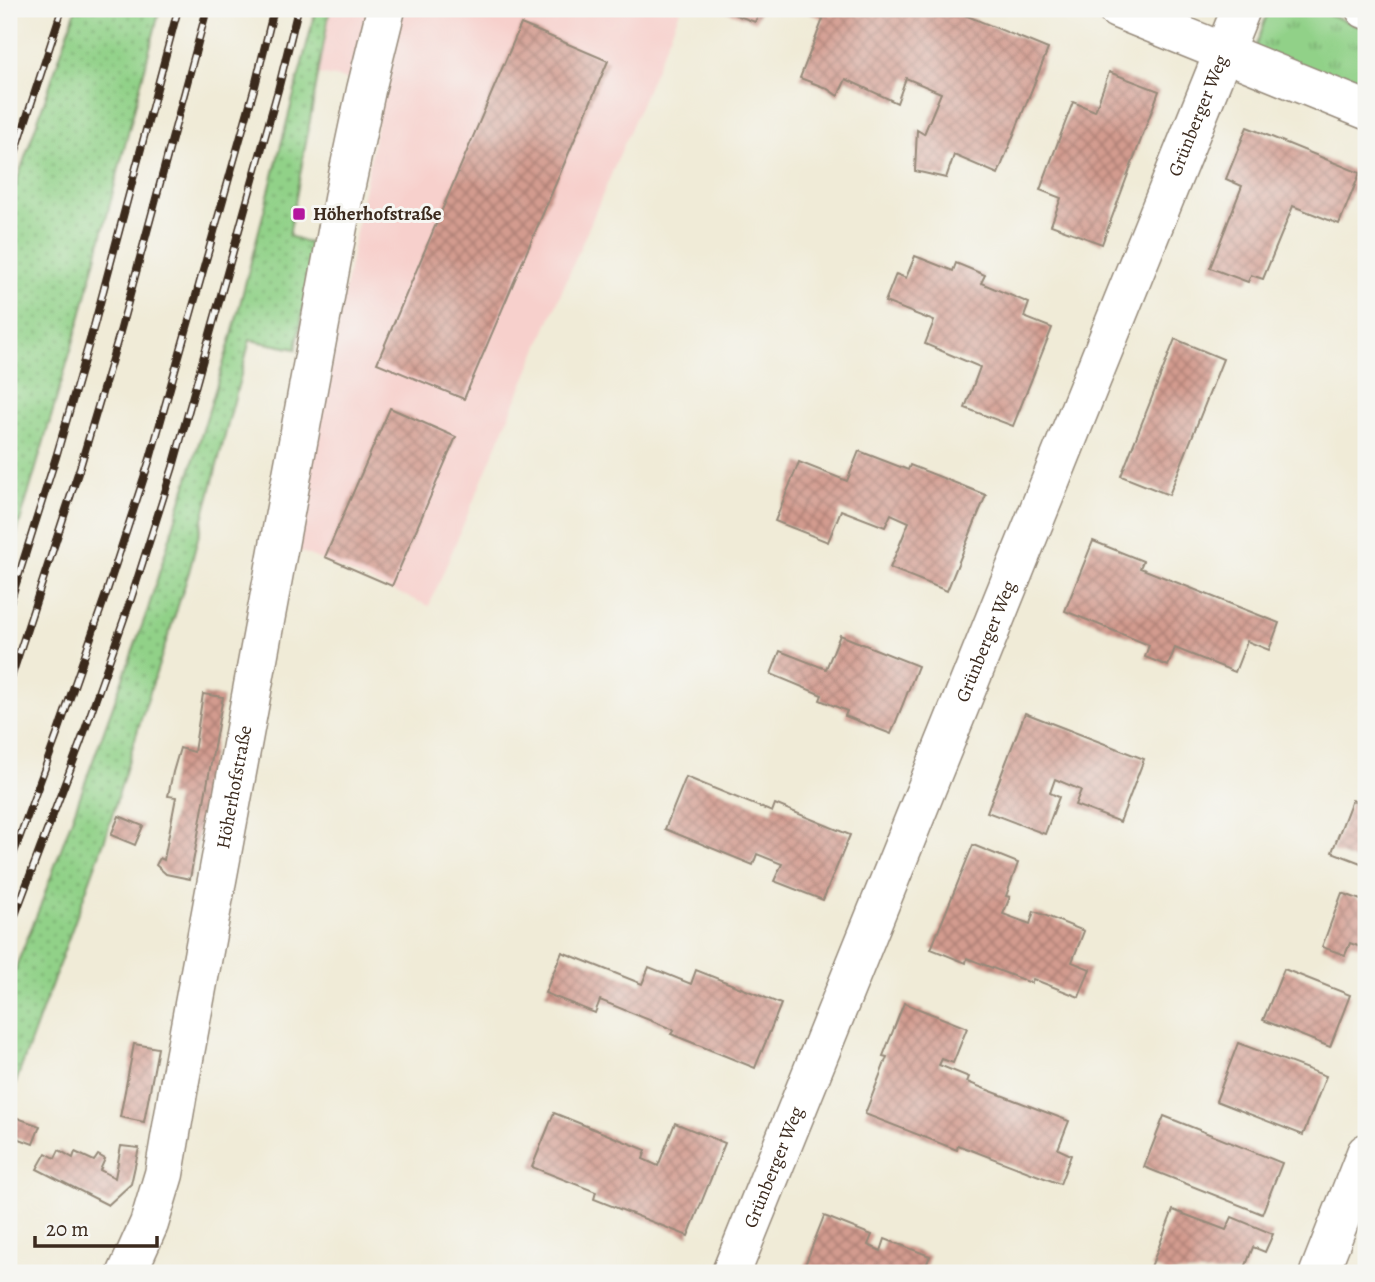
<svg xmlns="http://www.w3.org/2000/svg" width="1375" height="1282" viewBox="0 0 1375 1282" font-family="Alegreya,serif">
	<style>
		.built { fill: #f7d0cc }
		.grass { fill: url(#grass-dots); stroke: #667e53; stroke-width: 2 }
		.park { fill: url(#park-tufts); stroke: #667e53; stroke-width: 2 }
		.building { fill: url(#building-cross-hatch) }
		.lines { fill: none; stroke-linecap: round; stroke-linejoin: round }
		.street-casing { stroke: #968a7a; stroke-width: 41 }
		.secondary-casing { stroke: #968a7a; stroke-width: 41 }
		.street { stroke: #fff; stroke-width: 38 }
		.secondary { stroke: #fff; stroke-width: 38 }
		.rail-casing { stroke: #3b2a1e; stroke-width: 8 }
		.rail { stroke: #f6f6f2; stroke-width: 5; stroke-dasharray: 16; stroke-linecap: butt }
		.poi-dot { fill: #b5179e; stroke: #f6f6f2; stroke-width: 2.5 }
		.labels { text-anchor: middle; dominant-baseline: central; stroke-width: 6; stroke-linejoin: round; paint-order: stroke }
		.street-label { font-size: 19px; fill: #3b2a1e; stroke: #f6f6f2 }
		.poi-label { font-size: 19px; font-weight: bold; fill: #3b2a1e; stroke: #f6f6f2; text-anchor: start }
	</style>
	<defs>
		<pattern id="grass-dots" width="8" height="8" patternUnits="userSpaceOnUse" patternTransform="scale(1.75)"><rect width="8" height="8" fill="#91d188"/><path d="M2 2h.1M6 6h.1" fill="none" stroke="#78aa6f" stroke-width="1.8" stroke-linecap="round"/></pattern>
		<pattern id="park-tufts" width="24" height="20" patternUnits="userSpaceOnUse" patternTransform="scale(1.75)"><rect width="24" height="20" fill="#91d188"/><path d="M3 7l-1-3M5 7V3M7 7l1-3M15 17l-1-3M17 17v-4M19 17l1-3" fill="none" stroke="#78aa6f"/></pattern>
		<pattern id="building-cross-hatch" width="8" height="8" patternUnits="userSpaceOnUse" patternTransform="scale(1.75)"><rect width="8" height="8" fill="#d39b8f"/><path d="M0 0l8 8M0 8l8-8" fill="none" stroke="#ac7f74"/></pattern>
	</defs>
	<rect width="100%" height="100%" fill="#f6f6f2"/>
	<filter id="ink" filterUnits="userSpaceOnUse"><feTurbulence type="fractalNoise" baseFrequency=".0143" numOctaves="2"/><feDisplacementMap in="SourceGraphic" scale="14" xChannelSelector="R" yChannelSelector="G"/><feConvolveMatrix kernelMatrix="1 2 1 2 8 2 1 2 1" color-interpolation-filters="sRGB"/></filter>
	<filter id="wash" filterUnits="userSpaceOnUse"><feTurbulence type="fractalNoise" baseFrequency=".00686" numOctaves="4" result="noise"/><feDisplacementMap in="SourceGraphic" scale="28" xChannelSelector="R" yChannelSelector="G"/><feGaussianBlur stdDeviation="1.57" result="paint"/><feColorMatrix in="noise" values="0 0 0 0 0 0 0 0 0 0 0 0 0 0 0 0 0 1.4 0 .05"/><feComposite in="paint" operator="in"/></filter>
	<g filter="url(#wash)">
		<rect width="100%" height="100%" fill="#f0ebd7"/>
		<g class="built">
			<polygon points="330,9 374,9 356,81 319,74"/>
			<polygon points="399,9 681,9 429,606 295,549"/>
		</g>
		<g class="grass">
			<polygon points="76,9 160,9 81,316 9,559 9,204"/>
			<polygon points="316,9 330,9 289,236 315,245 296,349 250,340 189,572 141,719 106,836 9,1101 9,984 41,904 148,609 232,335"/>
		</g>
		<polygon class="park" points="1269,9 1315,9 1366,29 1366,92 1255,48"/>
		<g id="blocks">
			<g class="building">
				<polygon points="720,9 761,9 755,22"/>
				<polygon points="798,9 950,9 1048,49 998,174 954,155 946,178 915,171 917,130 924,134 941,93 906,78 897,103 846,79 838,96 826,88 800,78 823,19"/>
				<polygon points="521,24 608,61 464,399 377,363"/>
				<polygon points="1109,72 1159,91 1102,244 1051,225 1061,198 1040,190 1073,102 1095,111"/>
				<polygon points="1247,127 1360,173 1339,224 1293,206 1263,279 1251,275 1248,282 1210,268 1242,186 1226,179"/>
				<polygon points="915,256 953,271 956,263 985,275 981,283 1029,303 1024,317 1052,328 1013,426 965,408 980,367 925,344 934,321 885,302 896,274 906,278"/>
				<polygon points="1175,339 1223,359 1169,495 1121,476"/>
				<polygon points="390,408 456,437 392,586 325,557"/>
				<polygon points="859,451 908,470 910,465 986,495 947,591 890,568 909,522 891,514 885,527 841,510 828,542 775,521 799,462 847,481"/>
				<polygon points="1093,541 1143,561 1140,568 1279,623 1269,650 1247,641 1235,672 1175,648 1168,666 1145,657 1149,645 1065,611"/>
				<polygon points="840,635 918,666 891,734 845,716 847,711 820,700 822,695 771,674 780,651 826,669"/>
				<polygon points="203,694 223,697 190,879 166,874 156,865 160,858 164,860 176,797 168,796 173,772 180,748 194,752"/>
				<polygon points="1025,713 1144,759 1120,822 1075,805 1081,790 1055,779 1050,793 1059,797 1045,834 987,812"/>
				<polygon points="686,777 772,812 775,804 850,835 823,900 774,881 782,864 757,854 753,865 665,829"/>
				<polygon points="1352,800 1366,805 1366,865 1332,852"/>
				<polygon points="119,816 143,826 135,845 111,835"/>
				<polygon points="973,845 1018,863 1006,896 1010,897 1003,914 1030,924 1034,911 1084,931 1072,962 1090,969 1079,997 1033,979 1031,983 967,958 966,963 931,949"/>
				<polygon points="1342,893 1366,902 1366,949 1350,943 1345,955 1322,947"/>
				<polygon points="562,952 642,984 649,967 691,984 696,970 781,1004 755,1068 671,1034 674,1030 600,1000 595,1013 545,993"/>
				<polygon points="1284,969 1350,995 1330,1047 1263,1020"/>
				<polygon points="904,1003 967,1028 953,1063 942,1059 939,1065 969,1077 967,1082 1069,1121 1058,1149 1071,1155 1060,1184 958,1145 957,1150 865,1114 887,1057 883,1056"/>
				<polygon points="1238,1043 1326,1076 1303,1135 1216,1101"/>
				<polygon points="134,1044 158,1048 144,1122 120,1117"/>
				<polygon points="554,1113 646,1150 643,1159 658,1166 675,1123 725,1143 688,1236 594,1199 596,1192 532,1167"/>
				<polygon points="9,1115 40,1126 33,1144 9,1135"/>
				<polygon points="1164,1116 1282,1163 1262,1214 1144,1167"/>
				<polygon points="121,1146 139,1148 131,1184 108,1205 37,1169 46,1153 55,1158 59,1150 73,1158 75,1152 94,1161 98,1155 105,1159 100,1170 115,1178"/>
				<polygon points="1173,1210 1226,1230 1232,1217 1273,1234 1265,1252 1253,1247 1243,1273 1168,1273 1151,1267"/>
				<polygon points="824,1216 872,1235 868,1245 881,1251 885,1239 930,1256 923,1273 802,1273"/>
			</g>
		</g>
	</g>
	<g filter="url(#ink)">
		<use href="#blocks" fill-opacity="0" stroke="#968a7a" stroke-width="2"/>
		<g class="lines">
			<g class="street-casing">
				<g id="street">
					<polyline points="1117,9 1366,110"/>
					<polyline points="1365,9 1366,9"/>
					<path id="s1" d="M731,1273L1241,9"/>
					<polyline points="1319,1273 1366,1153"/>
				</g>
			</g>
			<g class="secondary-casing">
				<g id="secondary">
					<path id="s2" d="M127,1273L149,1224L164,1174L180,1080L344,194L366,90L386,9"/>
				</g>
			</g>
			<use href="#street" class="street"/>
			<use href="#secondary" class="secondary"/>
			<g class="rail-casing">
				<g id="rail">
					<polyline points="9,172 62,9"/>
					<polyline points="9,606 56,457 94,326 178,9"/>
					<polyline points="9,684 81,464 120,332 207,9"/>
					<polyline points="9,866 57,735 107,591 150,459 255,86 274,9"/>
					<polyline points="9,931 81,741 131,599 173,467 278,90 298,9"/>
				</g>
			</g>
			<use href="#rail" class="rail"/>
		</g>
	</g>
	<rect class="poi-dot" x="292" y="207" width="14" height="14" rx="3.5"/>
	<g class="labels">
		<g class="street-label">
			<text stroke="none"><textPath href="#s1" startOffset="1248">Grünberger Weg</textPath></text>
			<text stroke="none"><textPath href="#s1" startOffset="681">Grünberger Weg</textPath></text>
			<text stroke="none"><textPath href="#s2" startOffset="499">Höherhofstraße</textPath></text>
			<text stroke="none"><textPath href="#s1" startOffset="114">Grünberger Weg</textPath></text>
		</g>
		<g class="poi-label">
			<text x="313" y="214">Höherhofstraße</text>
		</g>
	</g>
	<rect width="1375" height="1282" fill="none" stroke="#f6f6f2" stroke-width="35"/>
	<path d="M35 1236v10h122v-10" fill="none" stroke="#3b2a1e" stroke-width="3.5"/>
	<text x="46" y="1236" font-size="21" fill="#3b2a1e" stroke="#f6f6f2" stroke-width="5" paint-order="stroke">20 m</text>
</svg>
